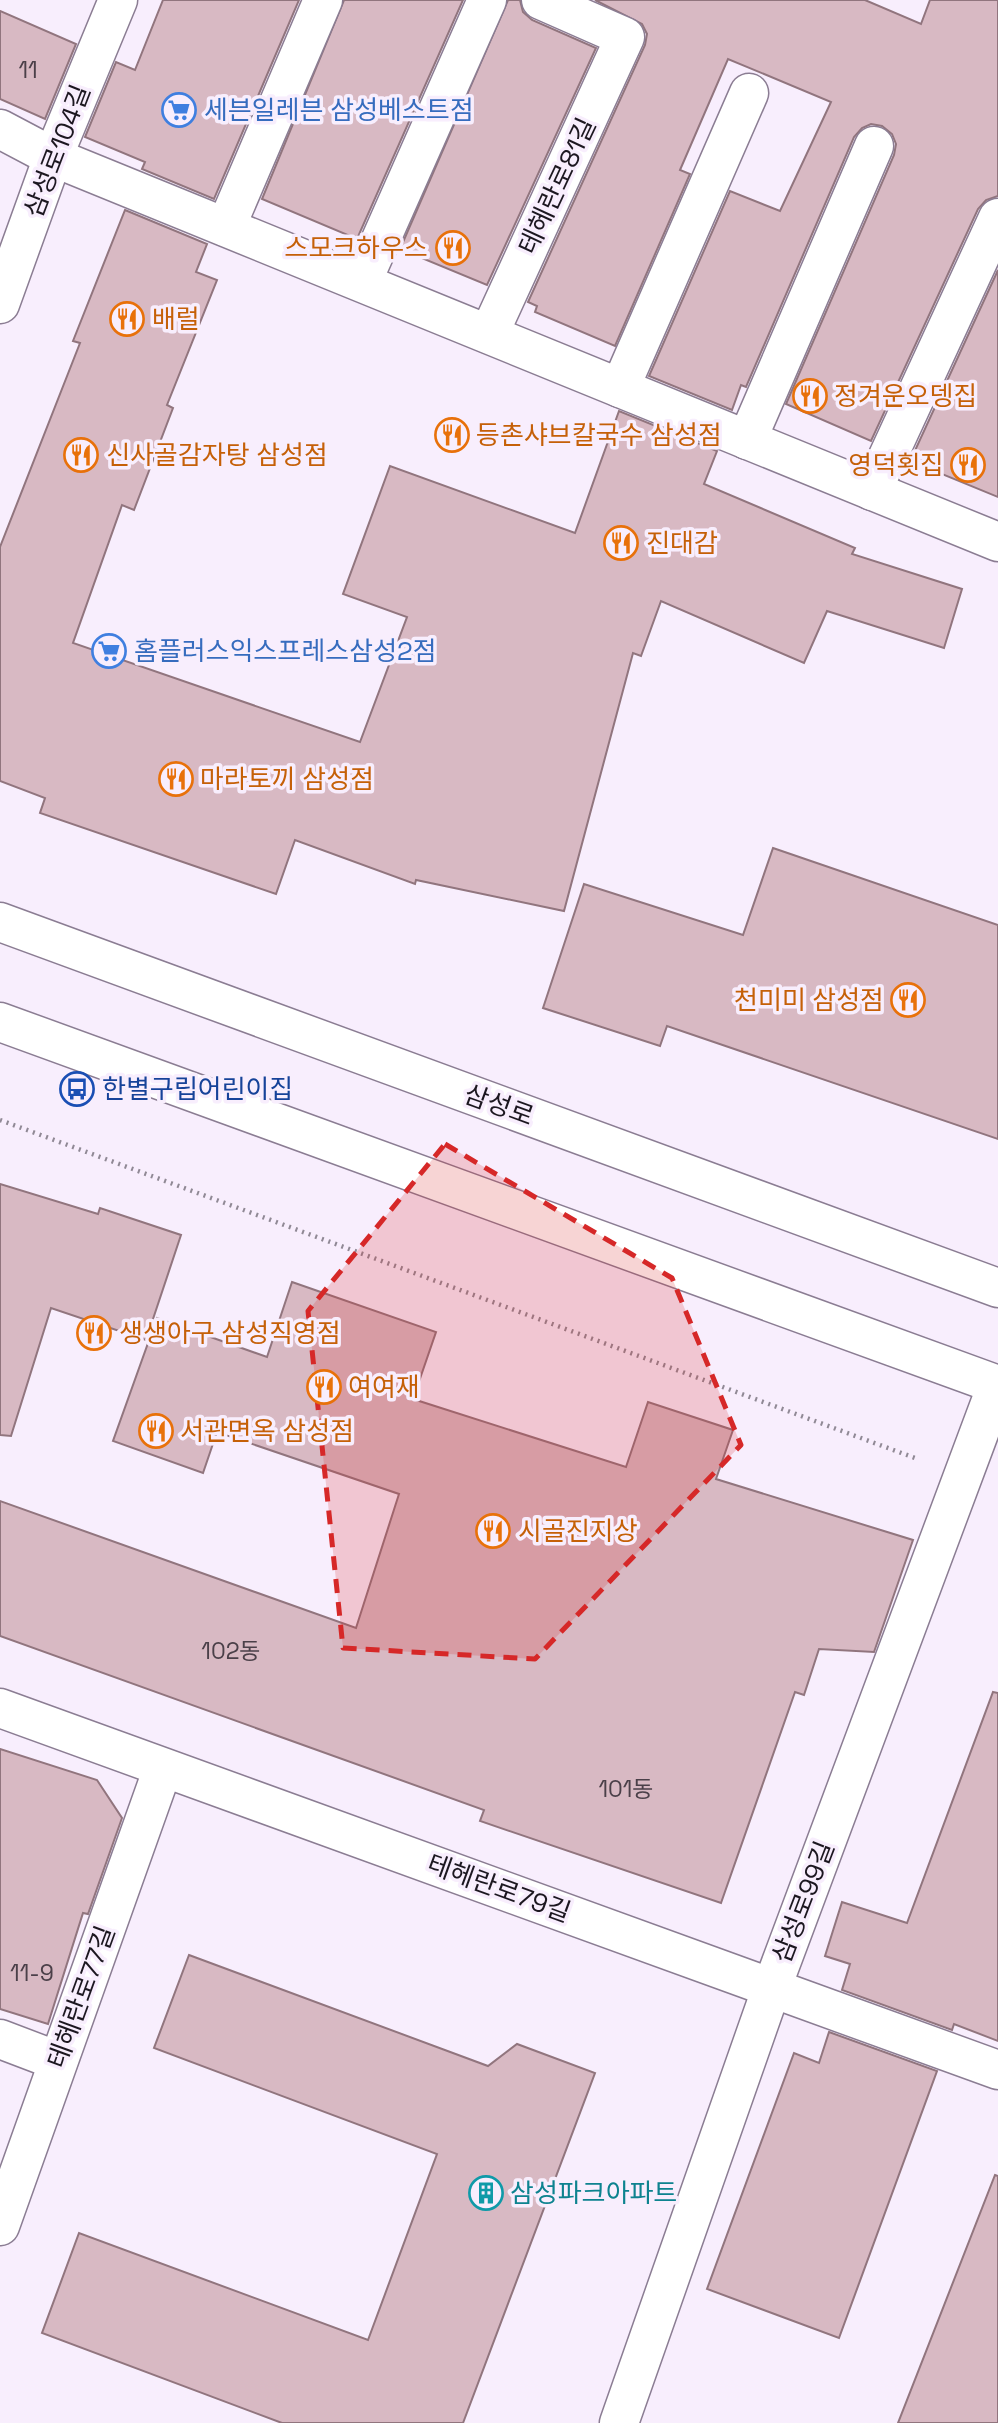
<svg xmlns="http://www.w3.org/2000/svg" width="998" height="2423" viewBox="0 0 998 2423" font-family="'Space Grotesk','Noto Sans KR',sans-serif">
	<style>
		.building { fill: #d8b9c3; stroke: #91757e; stroke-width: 2 }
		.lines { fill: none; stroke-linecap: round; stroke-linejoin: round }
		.minor-casing { stroke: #8b7d93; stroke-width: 41 }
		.major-casing { stroke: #8b7d93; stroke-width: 41 }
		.path { stroke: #908995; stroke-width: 4.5; stroke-dasharray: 2 5; stroke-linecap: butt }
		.minor { stroke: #fff; stroke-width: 38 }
		.major { stroke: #fff; stroke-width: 38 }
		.marked { fill: #d62828; fill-opacity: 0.2; stroke: #d62828; stroke-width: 5; stroke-dasharray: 14 9; stroke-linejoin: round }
		.labels { text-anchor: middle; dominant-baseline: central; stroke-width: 7; stroke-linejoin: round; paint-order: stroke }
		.number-label { font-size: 23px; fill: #4b4049 }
		.shop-label { font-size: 26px; fill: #366cbe; stroke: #f8eefd; text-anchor: start }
		.street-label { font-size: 26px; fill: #1c1720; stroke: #f8eefd }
		.food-label { font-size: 26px; fill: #c56008; stroke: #f8eefd; text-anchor: start }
		.transit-label { font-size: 26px; fill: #164399; stroke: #f8eefd; text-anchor: start }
		.culture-label { font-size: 26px; fill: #0d838f; stroke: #f8eefd; text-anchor: start }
	</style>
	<rect width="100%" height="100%" fill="#f8eefd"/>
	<g class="building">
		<polygon points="163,0 299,0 214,199 142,169 145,162 85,137 116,62 135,70"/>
		<polygon points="344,0 463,0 357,239 262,199"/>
		<polygon points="508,0 520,0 523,12 532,20 596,48 487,285 400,249"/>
		<polygon points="595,0 865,0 921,24 930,0 998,0 998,196 986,200 978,209 871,441 786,404 894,155 896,144 892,134 882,126 871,124 862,128 854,137 746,387 741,385 732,410 649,376 730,191 780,211 831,102 728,59 680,170 690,174 615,346 535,312 537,306 528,302 645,45 647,34 642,24"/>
		<polygon points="0,11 76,44 45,119 0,99"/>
		<polygon points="125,210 207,244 196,272 217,280 167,405 173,408 134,510 122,505 73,643 360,742 407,617 343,594 390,466 575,533 619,411 717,451 704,484 855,548 852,554 962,589 944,648 827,611 804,663 661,601 641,656 633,653 564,911 416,880 415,884 295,840 276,894 40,813 45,798 0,781 0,547 80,343 73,341"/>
		<polygon points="998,270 998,497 915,463 916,459 912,457"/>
		<polygon points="773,848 998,925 998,1139 667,1026 660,1046 543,1008 584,884 743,935"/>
		<polygon points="0,1184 98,1214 100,1208 181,1235 146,1340 51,1308 11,1436 0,1435"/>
		<polygon points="292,1282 436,1332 413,1399 626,1467 648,1402 733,1430 716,1479 913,1540 874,1652 819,1649 804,1695 795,1692 721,1903 480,1821 484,1810 0,1636 0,1501 356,1628 399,1494 217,1432 203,1473 113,1441 157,1318 267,1357"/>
		<polygon points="993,1692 998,1693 998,2041 954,2024 952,2030 842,1990 850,1964 825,1956 842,1902 907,1923"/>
		<polygon points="0,1749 97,1780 122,1818 88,1914 83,1913 48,2024 0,2009"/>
		<polygon points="189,1955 488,2066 517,2044 595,2073 463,2423 282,2423 42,2333 79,2233 368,2340 437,2154 154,2048"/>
		<polygon points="829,2032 937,2071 839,2338 707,2289 794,2053 819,2063"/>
		<polygon points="995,2175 998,2176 998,2423 898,2423"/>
	</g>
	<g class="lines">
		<g class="minor-casing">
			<g id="minor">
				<polyline points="0,129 53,157 998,542"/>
				<polyline points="226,227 323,0"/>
				<polyline points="362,282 487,0"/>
				<polyline points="0,304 53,157 118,0"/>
				<polyline points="489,334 625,37 541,0"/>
				<polyline points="620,388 749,93"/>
				<polyline points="747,440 874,146"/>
				<polyline points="872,491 998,218"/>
				<polyline points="0,1708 998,2070"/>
				<polyline points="0,2039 58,2061"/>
				<polyline points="0,2226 163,1768"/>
				<polyline points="619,2423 772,1987 997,1385"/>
			</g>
		</g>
		<g class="major-casing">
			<g id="major">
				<polyline points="0,922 998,1288"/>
				<polyline points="0,1022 998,1385"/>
			</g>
		</g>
		<polyline class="path" points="0,1120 915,1458"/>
		<use href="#minor" class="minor"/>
		<use href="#major" class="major"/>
	</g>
	<path class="marked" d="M445,1144L672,1278L741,1445L535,1659L343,1648L308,1311Z"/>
	<defs>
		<g id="supermarket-ring" transform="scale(1.75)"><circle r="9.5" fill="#f8eefd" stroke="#3f7fe0" stroke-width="1.5"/><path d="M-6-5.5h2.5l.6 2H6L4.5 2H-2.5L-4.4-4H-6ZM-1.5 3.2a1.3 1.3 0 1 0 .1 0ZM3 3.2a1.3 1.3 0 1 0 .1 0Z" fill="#3f7fe0"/></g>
		<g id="restaurant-ring" transform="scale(1.75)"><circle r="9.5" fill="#f8eefd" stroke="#e8710a" stroke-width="1.5"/><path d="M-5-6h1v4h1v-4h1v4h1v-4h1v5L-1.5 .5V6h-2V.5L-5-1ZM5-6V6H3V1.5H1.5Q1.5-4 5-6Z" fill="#e8710a"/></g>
		<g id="bus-ring" transform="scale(1.75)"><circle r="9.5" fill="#f8eefd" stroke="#1a4fb4" stroke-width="1.5"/><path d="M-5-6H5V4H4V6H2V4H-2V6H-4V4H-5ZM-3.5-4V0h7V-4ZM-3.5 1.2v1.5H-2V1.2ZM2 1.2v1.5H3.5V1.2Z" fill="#1a4fb4"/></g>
		<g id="building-ring" transform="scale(1.75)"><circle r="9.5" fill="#f8eefd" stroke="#0f9aa8" stroke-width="1.5"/><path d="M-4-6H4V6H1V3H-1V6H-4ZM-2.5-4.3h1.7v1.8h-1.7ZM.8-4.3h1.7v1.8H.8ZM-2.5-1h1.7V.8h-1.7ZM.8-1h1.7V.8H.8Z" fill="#0f9aa8"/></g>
	</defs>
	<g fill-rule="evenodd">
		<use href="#supermarket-ring" x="179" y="110"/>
		<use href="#restaurant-ring" x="453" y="248"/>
		<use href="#restaurant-ring" x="127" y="319"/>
		<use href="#restaurant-ring" x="810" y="396"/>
		<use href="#restaurant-ring" x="452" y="435"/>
		<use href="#restaurant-ring" x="81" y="455"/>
		<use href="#restaurant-ring" x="968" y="465"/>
		<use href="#restaurant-ring" x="621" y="543"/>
		<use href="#supermarket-ring" x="109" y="651"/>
		<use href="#restaurant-ring" x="176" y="779"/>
		<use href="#restaurant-ring" x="908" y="1000"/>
		<use href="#bus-ring" x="77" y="1089"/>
		<use href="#restaurant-ring" x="94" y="1333"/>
		<use href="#restaurant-ring" x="324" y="1387"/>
		<use href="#restaurant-ring" x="156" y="1431"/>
		<use href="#restaurant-ring" x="493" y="1531"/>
		<use href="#building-ring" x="486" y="2193"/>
	</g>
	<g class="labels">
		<g class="number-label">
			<text x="28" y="70">11</text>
			<text x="231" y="1651">102동</text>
			<text x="626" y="1789">101동</text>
			<text x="32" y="1973">11-9</text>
		</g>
		<g class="shop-label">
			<text x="204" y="110">세븐일레븐 삼성베스트점</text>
			<text x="134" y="651">홈플러스익스프레스삼성2점</text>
		</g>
		<g class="street-label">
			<text transform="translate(57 151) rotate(-69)">삼성로104길</text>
			<text transform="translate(557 186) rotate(-65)">테헤란로81길</text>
			<text transform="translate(499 1105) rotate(20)">삼성로</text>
			<text transform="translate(499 1888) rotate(20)">테헤란로79길</text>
			<text transform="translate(803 1902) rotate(-69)">삼성로99길</text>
			<text transform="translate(81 1997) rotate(-70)">테헤란로77길</text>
		</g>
		<g class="food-label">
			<text x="428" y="248" text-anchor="end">스모크하우스</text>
			<text x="152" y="319">배럴</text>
			<text x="834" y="396">정겨운오뎅집</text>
			<text x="476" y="435">등촌샤브칼국수 삼성점</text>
			<text x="106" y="455">신사골감자탕 삼성점</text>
			<text x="944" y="465" text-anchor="end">영덕횟집</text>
			<text x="646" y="543">진대감</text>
			<text x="200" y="779">마라토끼 삼성점</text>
			<text x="884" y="1000" text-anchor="end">천미미 삼성점</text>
			<text x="119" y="1333">생생아구 삼성직영점</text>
			<text x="348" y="1387">여여재</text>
			<text x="180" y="1431">서관면옥 삼성점</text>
			<text x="518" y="1531">시골진지상</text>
		</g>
		<g class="transit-label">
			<text x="102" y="1089">한별구립어린이집</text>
		</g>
		<g class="culture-label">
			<text x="510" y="2193">삼성파크아파트</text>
		</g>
	</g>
</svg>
